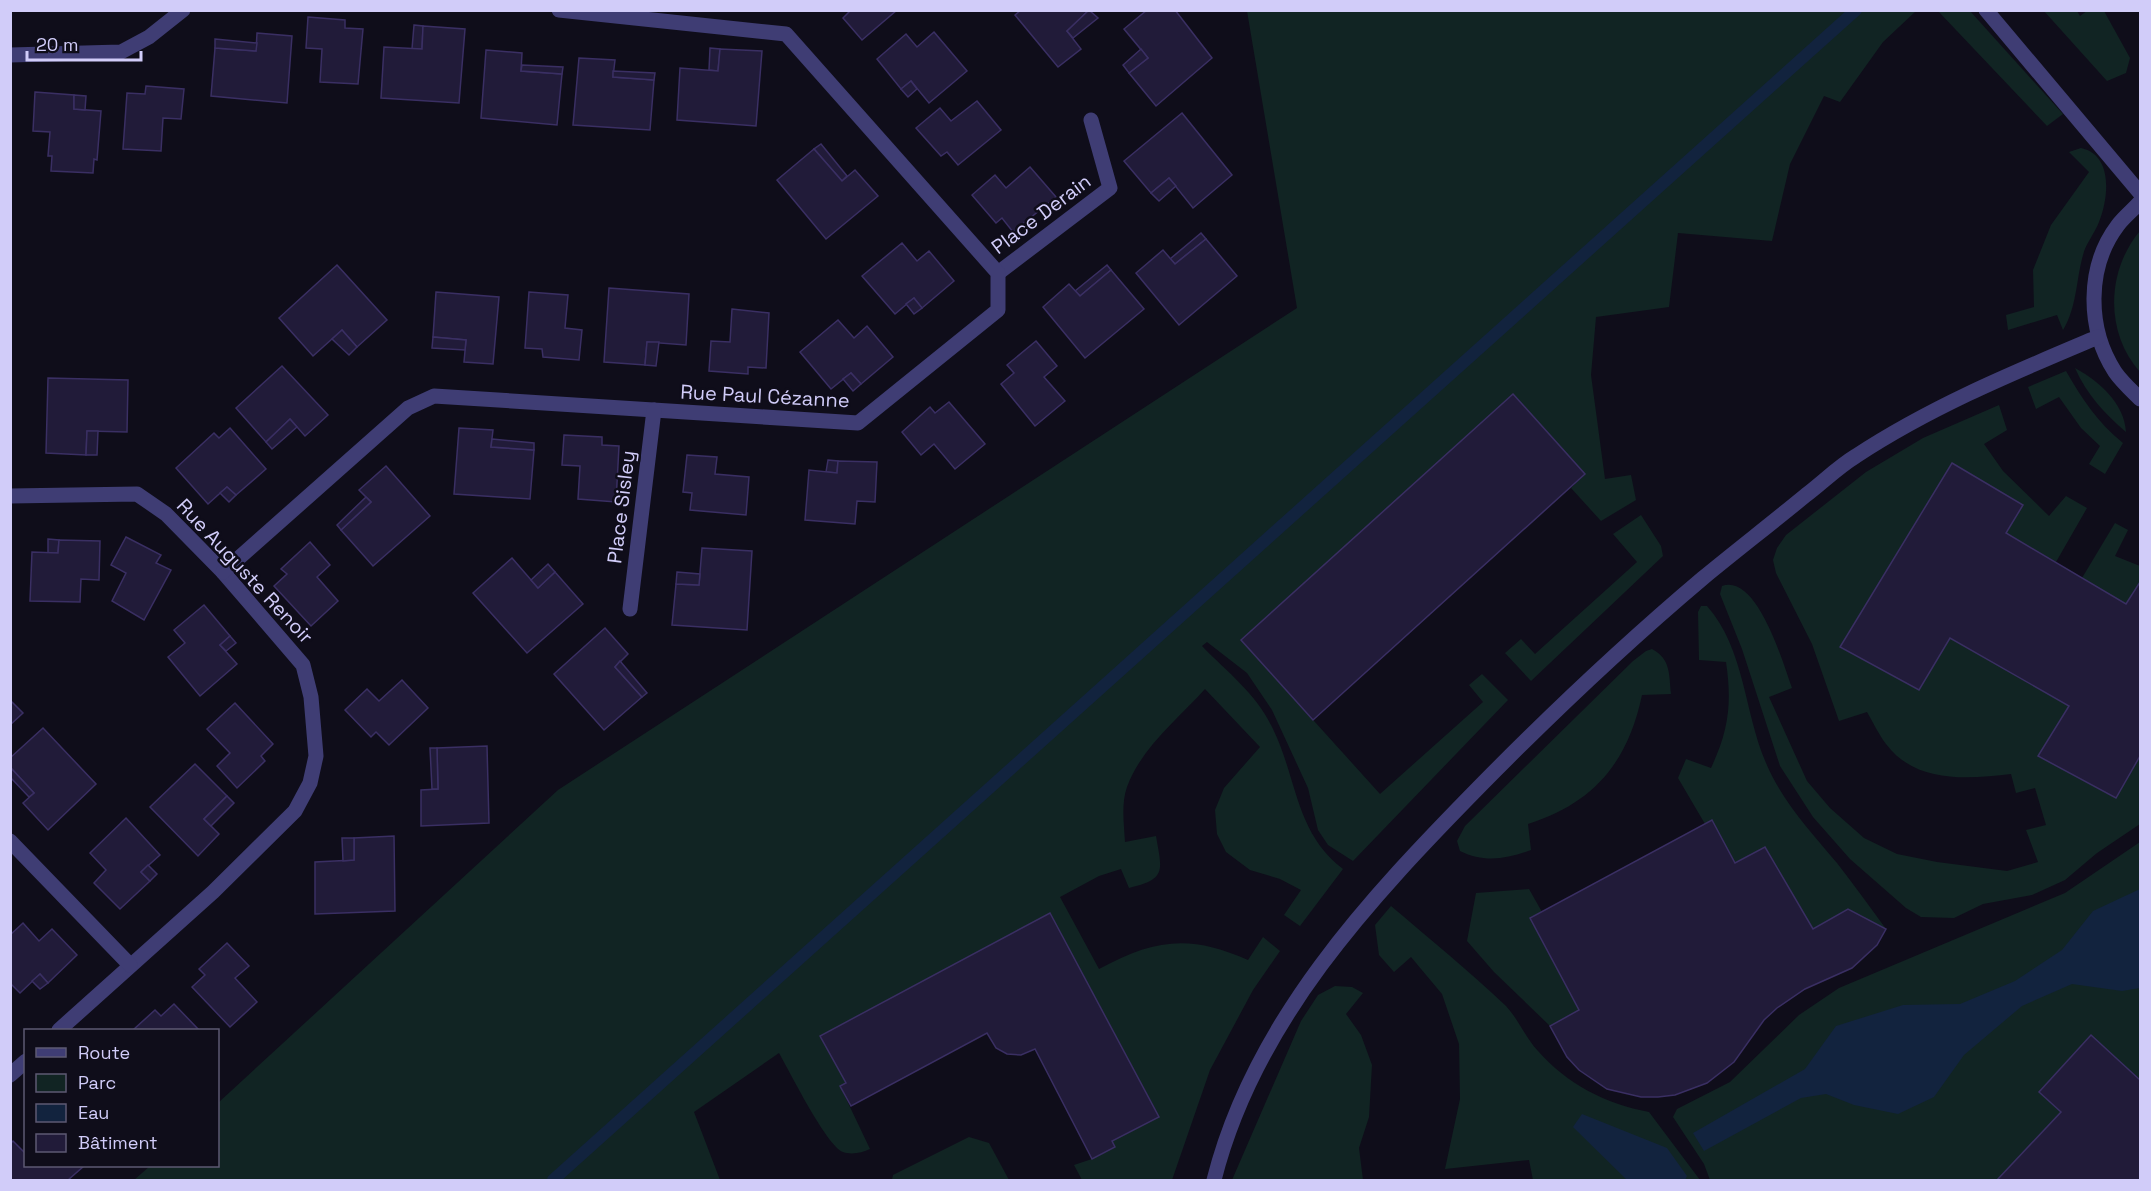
<svg xmlns="http://www.w3.org/2000/svg" width="2151" height="1191" viewBox="0 0 2151 1191" font-family="'Space Grotesk',sans-serif">
	<style>
		.green { fill: #112423 }
		.water { fill: #12233e }
		.lines { fill: none; stroke-linecap: round; stroke-linejoin: round }
		.stream { stroke: #12233e; stroke-width: 12 }
		.building { fill: #211b39; stroke: #3a2f63; stroke-width: 1.5 }
		.service { stroke: #3f3d74; stroke-width: 15 }
		.minor { stroke: #3f3d74; stroke-width: 15 }
		.labels { text-anchor: middle; dominant-baseline: central; stroke-width: 5; stroke-linejoin: round; paint-order: stroke }
		.street-label { font-size: 20px; fill: #d1ccf9; stroke: #0f0d1a }
	</style>
	<rect width="100%" height="100%" fill="#0f0d1a"/>
	<g class="green">
		<path d="M1247,11H1916L1883,42L1840,102L1824,96L1790,164L1772,241L1678,233L1669,307L1596,317L1591,375L1605,479L1631,475L1636,500L1601,521L1571,488L1585,474L1513,394L1241,640L1380,794L1483,702L1469,685L1482,674L1508,700L1353,861L1328,845L1318,830L1308,788L1272,710L1247,673L1207,642L1202,646C1228,673 1256,693 1273,729C1298,781 1295,832 1343,869L1300,926L1284,915L1301,890L1280,879L1250,870L1226,852L1217,834L1215,810L1224,788L1260,747L1205,689C1178,719 1141,748 1127,787C1121,804 1124,824 1125,842L1156,836C1162,871 1167,879 1129,888L1121,869L1099,876L1060,897L1099,969C1154,939 1190,934 1248,960L1263,937L1280,951L1253,990L1210,1070L1172,1180H1082L1074,1165L1092,1159L1112,1141L1159,1116L1050,913L821,1036L846,1083L840,1086L870,1149C862,1153 851,1155 843,1152C826,1145 790,1072 779,1053L694,1112L720,1180H134L150,1166H218V1103L558,790L1297,308Z"/>
		<polygon points="1938,11 1970,11 2063,114 2047,126"/>
		<polygon points="2044,11 2077,11 2080,16 2087,11 2104,11 2130,58 2126,73 2107,81"/>
		<path d="M2081,148C2113,155 2109,197 2099,222C2095,233 2086,243 2083,255C2076,280 2077,307 2063,330L2057,315L2008,330L2006,315L2034,307L2033,270L2051,225L2089,172L2069,152Z"/>
		<path d="M2140,231V372C2105,333 2106,271 2140,231Z"/>
		<path d="M2075,368C2100,382 2124,403 2126,432C2104,413 2087,395 2075,368Z"/>
		<path d="M2066,371C2082,399 2098,423 2123,443L2105,474L2089,464L2100,446L2081,428L2059,397L2036,409L2028,387Z"/>
		<path d="M1999,405L2007,430L1984,444L2003,471L2049,516L2066,496L2087,508L2056,562L2006,533L2023,505L1952,463L1840,647L1919,689L1950,638L2069,706L2038,756L2116,798L2140,756V824L2097,853L2065,880L2032,895L1983,904L1954,918L1921,917L1906,908L1850,859L1813,817L1780,766L1742,649L1720,594L1722,586C1757,573 1783,663 1792,688L1769,697L1807,781L1830,808L1864,838L1897,854L1937,862L2007,871L2038,862L2026,830L2046,825L2035,788L2016,793L2011,774C1968,779 1916,784 1886,744C1879,735 1873,722 1867,712L1839,721L1812,644L1776,573L1773,560L1777,548L1786,535L1866,472L1923,438Z"/>
		<polygon points="1641,515 1661,546 1663,556 1531,681 1505,653 1521,639 1535,654 1637,562 1613,534"/>
		<polygon points="2115,523 2128,530 2115,556 2140,566 2140,582 2126,604 2082,578"/>
		<path d="M1701,606H1707C1745,649 1744,712 1766,763C1782,801 1811,832 1837,863C1854,885 1870,907 1886,929L1848,909L1813,929L1765,847L1735,863L1712,821L1705,824L1678,778L1686,759L1711,768C1729,730 1732,703 1726,662L1699,660L1698,612Z"/>
		<path d="M1652,649C1671,659 1669,675 1671,694L1642,695C1628,762 1594,803 1528,824L1531,850C1507,859 1484,863 1460,851L1457,841L1465,826L1633,661L1646,651Z"/>
		<polygon points="2140,842 2140,1080 2091,1035 2039,1092 2061,1112 1997,1180 1710,1180 1704,1164 1673,1117 1677,1109 1730,1082 1799,1015 1839,988 2065,893"/>
		<polygon points="1529,889 1542,912 1579,1010 1550,1026 1494,972 1467,941 1476,893"/>
		<path d="M1391,906C1430,939 1469,971 1506,1006C1519,1020 1525,1037 1538,1051C1567,1084 1606,1104 1649,1112L1700,1180H1533L1529,1160L1445,1169L1460,1099L1459,1044L1442,994L1411,957L1394,972L1379,955L1375,925Z"/>
		<polygon points="1335,986 1352,987 1363,993 1346,1014 1361,1035 1372,1065 1369,1117 1359,1148 1363,1180 1232,1180 1301,1021 1318,995"/>
		<polygon points="969,1137 989,1143 1009,1180 892,1180 893,1175"/>
	</g>
	<g class="water">
		<polygon points="2140,889 2140,988 2122,991 2072,984 2022,1006 1964,1055 1934,1097 1898,1114 1854,1105 1826,1094 1801,1098 1704,1151 1693,1133 1805,1069 1836,1026 1903,1005 1960,1004 2015,981 2062,950 2093,911"/>
		<polygon points="1582,1114 1667,1148 1687,1176 1685,1180 1627,1180 1573,1127"/>
	</g>
	<g class="lines">
		<polyline class="stream" points="553,1180 1856,10"/>
	</g>
	<g class="building">
		<polygon points="851,10 897,10 862,40 843,18"/>
		<polygon points="1021,10 1089,10 1067,31 1081,49 1058,67 1015,15"/>
		<polygon points="1089,10 1098,18 1073,38 1067,31"/>
		<polygon points="1147,10 1175,10 1212,58 1156,106 1129,73 1148,58 1124,29"/>
		<polygon points="308,17 345,20 345,28 363,29 358,84 320,82 322,49 306,48"/>
		<polygon points="414,25 423,26 422,49 412,49"/>
		<polygon points="423,26 465,29 459,103 381,98 384,47 422,49"/>
		<polygon points="934,32 967,71 929,103 911,81 901,89 877,59 906,34 917,47"/>
		<polygon points="257,33 292,36 287,103 211,96 215,48 256,51"/>
		<polygon points="215,39 257,43 256,51 215,48"/>
		<polygon points="710,48 720,49 718,71 709,70"/>
		<polygon points="720,49 762,51 756,126 677,120 680,68 718,71"/>
		<polygon points="1141,49 1148,58 1129,73 1123,65"/>
		<polygon points="486,50 522,53 521,71 562,74 557,125 481,118"/>
		<polygon points="579,58 615,60 613,77 654,80 650,130 573,125"/>
		<polygon points="522,65 563,67 562,74 521,71"/>
		<polygon points="613,71 655,73 654,80 613,77"/>
		<polygon points="911,81 917,89 908,97 901,89"/>
		<polygon points="146,86 184,89 181,119 163,118 161,151 123,149 127,93 145,94"/>
		<polygon points="35,92 74,95 74,109 101,111 97,160 94,159 93,173 51,171 52,156 48,156 50,132 33,131"/>
		<polygon points="74,95 86,96 85,110 74,109"/>
		<polygon points="977,101 1001,130 958,165 947,152 941,156 916,128 940,108 951,121"/>
		<polygon points="1182,113 1232,175 1193,208 1169,178 1151,193 1124,161"/>
		<polygon points="821,144 847,176 842,181 814,149"/>
		<polygon points="814,149 842,181 855,170 878,196 826,239 777,180"/>
		<polygon points="1030,167 1056,197 1013,232 1002,218 996,223 972,195 995,175 1006,188"/>
		<polygon points="1169,178 1176,186 1159,201 1151,193"/>
		<polygon points="1201,233 1206,239 1175,264 1170,259"/>
		<polygon points="1206,239 1237,276 1179,325 1136,273 1163,250 1175,264"/>
		<polygon points="902,243 917,261 929,251 954,281 922,308 914,298 895,314 862,276"/>
		<polygon points="337,265 387,320 357,347 342,330 313,356 279,318"/>
		<polygon points="1107,265 1111,270 1080,296 1075,291"/>
		<polygon points="1111,270 1144,309 1085,358 1043,307 1069,284 1080,296"/>
		<polygon points="609,288 689,294 686,345 647,342 645,365 604,362"/>
		<polygon points="436,292 499,297 493,364 464,362 466,340 433,337"/>
		<polygon points="529,292 568,295 565,328 582,330 579,360 543,357 542,349 525,348"/>
		<polygon points="914,298 922,308 914,314 906,304"/>
		<polygon points="732,309 769,313 766,368 748,367 748,374 709,371 711,341 730,342"/>
		<polygon points="838,320 854,338 867,326 893,357 861,384 851,373 831,389 800,352"/>
		<polygon points="342,330 357,347 349,355 332,339"/>
		<polygon points="433,337 466,340 465,350 432,348"/>
		<polygon points="1036,341 1057,366 1044,377 1065,401 1035,426 1001,384 1014,373 1007,365"/>
		<polygon points="647,342 659,342 656,366 645,365"/>
		<polygon points="282,366 328,415 305,436 290,419 266,442 236,408"/>
		<polygon points="851,373 861,384 853,391 843,379"/>
		<polygon points="48,378 128,380 127,432 87,431 86,455 46,453"/>
		<polygon points="1513,394 1585,474 1313,720 1241,640"/>
		<polygon points="949,402 985,444 955,469 934,444 921,455 902,432 930,407 935,413"/>
		<polygon points="290,419 297,427 272,449 266,442"/>
		<polygon points="230,428 266,469 236,495 227,487 208,504 176,468 214,433 219,438"/>
		<polygon points="459,428 493,430 491,447 534,450 530,499 454,494"/>
		<polygon points="87,431 98,431 97,455 86,455"/>
		<polygon points="564,435 602,437 602,445 619,446 616,502 578,499 580,466 562,465"/>
		<polygon points="492,439 534,443 534,450 491,447"/>
		<polygon points="687,455 717,457 715,474 749,477 746,515 690,510 692,493 683,492"/>
		<polygon points="828,460 838,461 837,473 826,472"/>
		<polygon points="838,461 877,462 875,502 857,501 855,524 805,520 809,470 837,473"/>
		<polygon points="1952,463 2023,505 2006,533 2126,604 2140,582 2140,756 2116,798 2038,756 2069,706 1950,638 1919,690 1840,647"/>
		<polygon points="386,466 430,516 373,566 341,530 371,502 359,490"/>
		<polygon points="227,487 236,495 229,502 220,493"/>
		<polygon points="366,497 371,502 341,530 337,525"/>
		<polygon points="126,537 161,555 156,563 171,570 144,620 112,601 126,573 111,565"/>
		<polygon points="48,539 59,540 58,553 48,553"/>
		<polygon points="59,540 100,541 99,580 81,579 80,602 30,601 32,552 58,553"/>
		<polygon points="310,542 330,565 317,577 338,601 311,626 274,586 287,574 281,569"/>
		<polygon points="702,548 752,551 747,630 672,625 676,584 699,585"/>
		<polygon points="512,558 538,588 555,572 583,604 527,653 473,593"/>
		<polygon points="548,564 555,572 538,588 531,580"/>
		<polygon points="677,572 700,574 699,585 676,584"/>
		<polygon points="204,605 230,636 220,645 237,664 200,696 168,657 185,643 174,630"/>
		<polygon points="605,628 628,654 615,667 642,697 604,730 554,674"/>
		<polygon points="230,636 236,643 226,651 220,645"/>
		<polygon points="620,661 647,693 642,697 615,667"/>
		<polygon points="402,680 428,708 389,745 376,732 371,737 345,710 367,689 379,701"/>
		<polygon points="10,700 23,713 10,725"/>
		<polygon points="235,703 273,744 261,756 265,761 237,788 217,766 230,753 207,729"/>
		<polygon points="43,728 96,784 48,830 23,803 34,793 10,767 10,758"/>
		<polygon points="487,746 489,823 421,826 421,790 438,789 437,748"/>
		<polygon points="430,748 437,748 438,789 432,789"/>
		<polygon points="195,764 227,796 204,819 219,834 198,856 150,807"/>
		<polygon points="10,767 34,793 29,797 10,777"/>
		<polygon points="227,796 234,803 211,826 204,819"/>
		<polygon points="126,818 160,855 141,872 150,881 120,909 94,883 106,870 90,853"/>
		<polygon points="1712,820 1735,863 1765,847 1813,929 1848,909 1886,929 1877,945 1852,968 1805,989 1777,1008 1764,1020 1734,1062 1707,1083 1675,1095 1658,1097 1641,1097 1607,1089 1579,1070 1567,1057 1550,1026 1579,1010 1530,918"/>
		<polygon points="394,836 395,911 315,914 315,862 354,860 354,838"/>
		<polygon points="342,838 354,838 354,860 343,861"/>
		<polygon points="148,865 157,874 150,881 141,872"/>
		<polygon points="1050,913 1159,1117 1112,1141 1115,1147 1092,1159 1035,1049 1021,1055 1007,1054 996,1048 987,1033 851,1106 840,1086 846,1083 820,1036"/>
		<polygon points="23,923 39,941 52,929 77,955 48,983 40,974 20,993 10,983 10,935"/>
		<polygon points="227,943 249,966 235,978 257,1002 230,1027 192,987 205,975 199,969"/>
		<polygon points="40,974 48,983 40,989 32,981"/>
		<polygon points="174,1004 199,1030 133,1030 155,1010 161,1016"/>
		<polygon points="2091,1035 2140,1080 2140,1180 1997,1180 2061,1112 2039,1092"/>
		<polygon points="13,1141 26,1154 26,1166 84,1166 68,1180 10,1180 10,1144"/>
	</g>
	<g class="lines">
		<g class="service">
			<polyline points="1986,10 2140,193"/>
			<path d="M2140,202C2133,210 2124,217 2118,225C2086,267 2087,329 2115,372C2122,382 2132,391 2140,399"/>
			<path d="M1214,1180C1254,1021 1370,898 1482,784C1553,712 1626,643 1703,578C1737,550 1772,523 1806,495C1823,482 1838,467 1856,456C1932,406 2015,372 2098,337"/>
		</g>
		<g class="minor">
			<polyline points="10,55 121,52 149,37 183,10"/>
			<polyline points="998,273 1110,188 1091,120"/>
			<polyline points="10,496 137,494 166,514 223,572 303,665 311,697 316,756 310,783 295,811 213,892 59,1030"/>
			<polyline points="223,572 408,408 434,396 858,423 998,310 998,273 786,34 559,10"/>
			<polyline points="630,609 654,410"/>
			<polyline points="10,841 130,965"/>
			<polyline points="10,1075 26,1061"/>
		</g>
	</g>
	<g class="labels">
		<g class="street-label">
			<text transform="translate(1041 214) rotate(-37)">Place Derain</text>
			<text transform="translate(765 396) rotate(3)">Rue Paul Cézanne</text>
			<text transform="translate(621 507) rotate(-83)">Place Sisley</text>
			<text transform="translate(245 571) rotate(47)">Rue Auguste Renoir</text>
		</g>
	</g>
	<rect width="2151" height="1191" fill="none" stroke="#d1ccf9" stroke-width="24"/>
	<rect x="24" y="1029" width="195" height="138" fill="#0f0d1a" stroke="#5d5973" stroke-width="1.5"/>
	<rect x="36" y="1048" width="30" height="9" fill="#3f3d74" stroke="#5d5973" stroke-width="1.5"/>
	<text x="78" y="1059" font-size="18" fill="#d1ccf9">Route</text>
	<rect x="36" y="1074" width="30" height="18" fill="#112423" stroke="#5d5973" stroke-width="1.5"/>
	<text x="78" y="1089" font-size="18" fill="#d1ccf9">Parc</text>
	<rect x="36" y="1104" width="30" height="18" fill="#12233e" stroke="#5d5973" stroke-width="1.5"/>
	<text x="78" y="1119" font-size="18" fill="#d1ccf9">Eau</text>
	<rect x="36" y="1134" width="30" height="18" fill="#211b39" stroke="#5d5973" stroke-width="1.5"/>
	<text x="78" y="1149" font-size="18" fill="#d1ccf9">Bâtiment</text>
	<path d="M27 51v9h114v-9" fill="none" stroke="#d1ccf9" stroke-width="3"/>
	<text x="36" y="51" font-size="18" fill="#d1ccf9" stroke="#0f0d1a" stroke-width="4.5" paint-order="stroke">20 m</text>
</svg>
